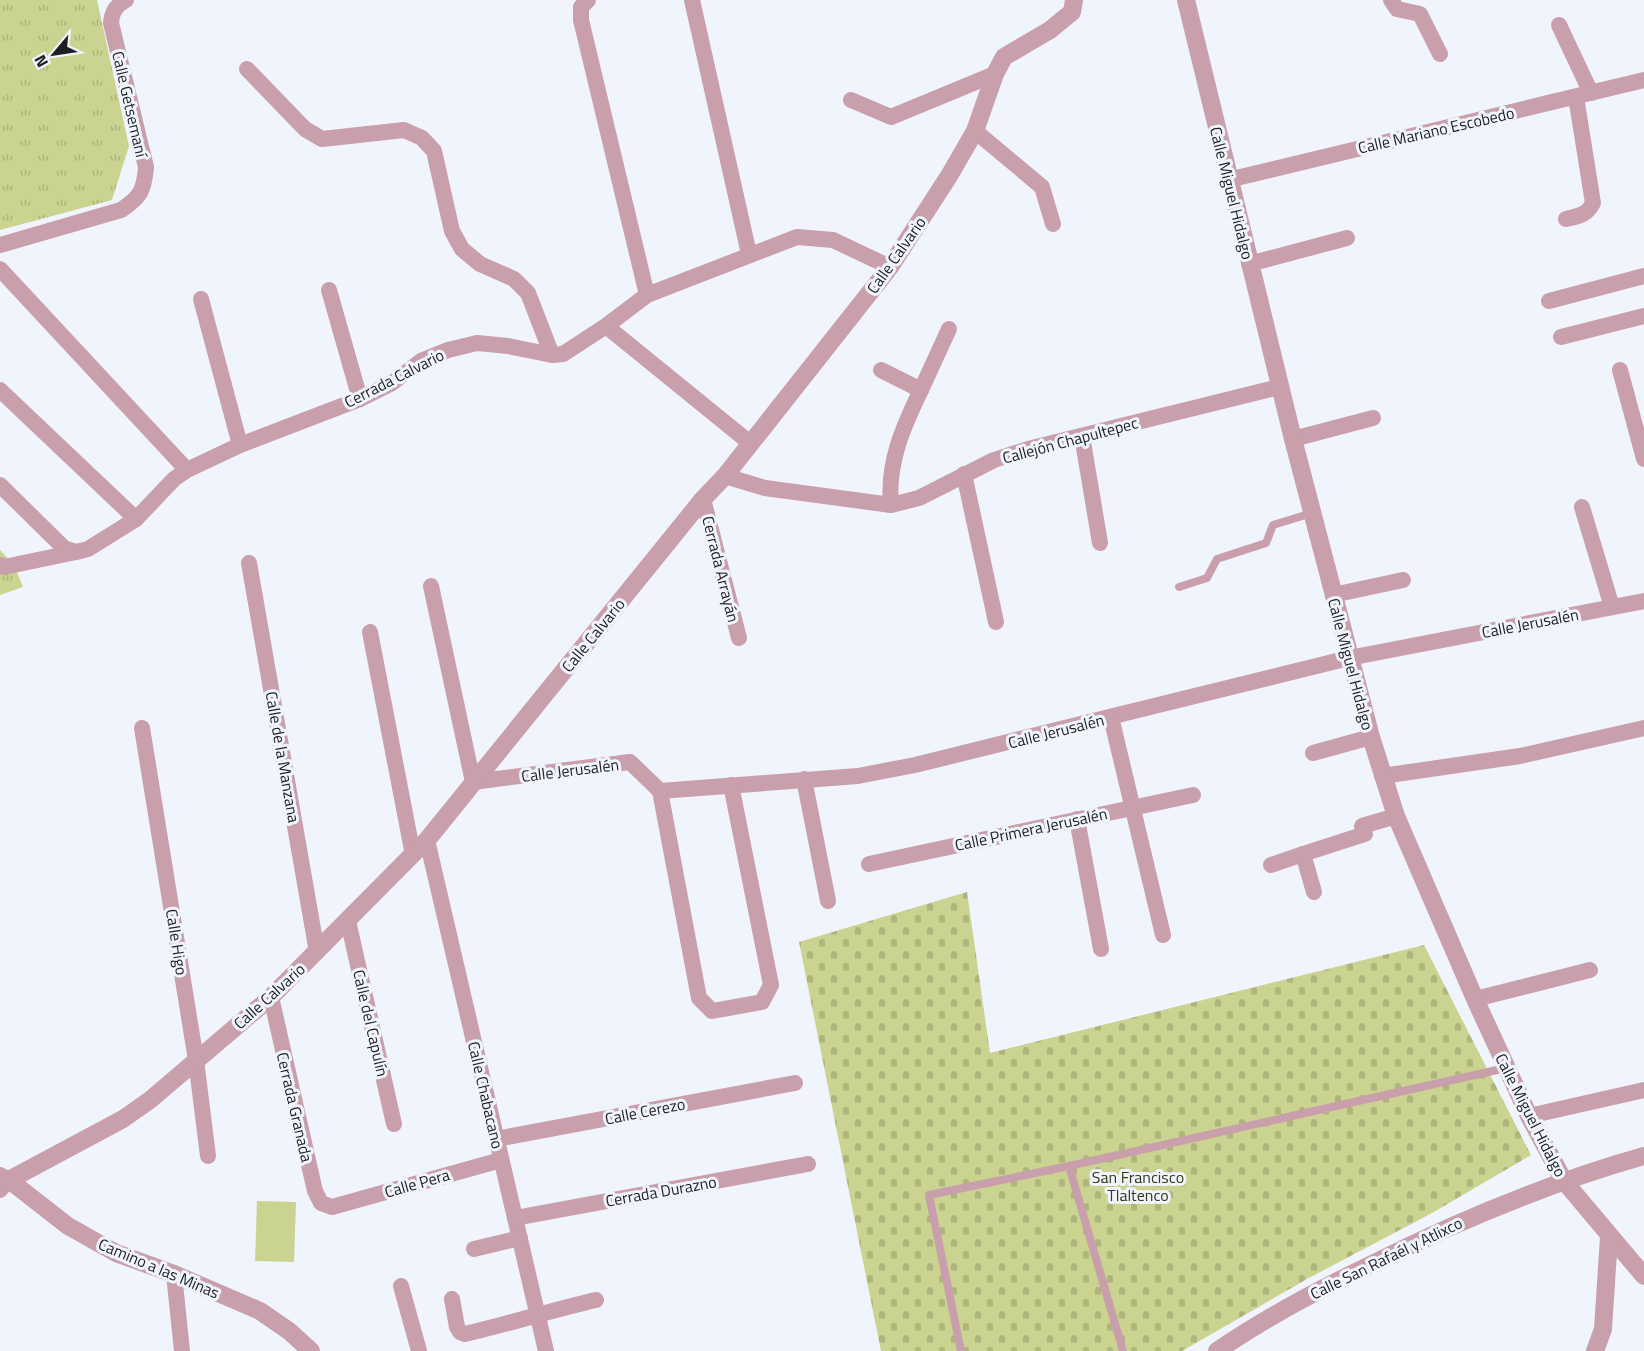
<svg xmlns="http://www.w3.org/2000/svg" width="1644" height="1351" viewBox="0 0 1644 1351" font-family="'Titillium Web',sans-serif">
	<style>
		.grass { fill: url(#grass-tufts) }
		.cemetery { fill: url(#cemetery-stones) }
		.pitch { fill: #cad390 }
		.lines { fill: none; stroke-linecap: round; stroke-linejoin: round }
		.service { stroke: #ca9fac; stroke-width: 8 }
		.minor { stroke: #ca9fac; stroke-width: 16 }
		.tertiary { stroke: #ca9fac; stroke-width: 18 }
		.labels { text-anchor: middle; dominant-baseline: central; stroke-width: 6; stroke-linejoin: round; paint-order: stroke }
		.street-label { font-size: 16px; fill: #1e1f23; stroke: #f0f4fd }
		.park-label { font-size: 16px; fill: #363911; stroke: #f0f4fd }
	</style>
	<defs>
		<pattern id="grass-tufts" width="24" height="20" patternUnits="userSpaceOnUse" patternTransform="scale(1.5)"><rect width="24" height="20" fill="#cad390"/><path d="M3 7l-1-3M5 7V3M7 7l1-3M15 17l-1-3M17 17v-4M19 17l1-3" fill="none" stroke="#adb57c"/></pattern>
		<pattern id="cemetery-stones" width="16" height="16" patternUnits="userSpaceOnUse" patternTransform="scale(1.5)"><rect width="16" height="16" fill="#cad390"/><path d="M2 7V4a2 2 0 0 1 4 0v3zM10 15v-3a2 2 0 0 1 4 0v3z" fill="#adb57c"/></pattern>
	</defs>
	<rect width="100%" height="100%" fill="#f0f4fd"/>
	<g class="grass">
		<polygon points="0,0 97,0 129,146 112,200 0,230"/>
		<polygon points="0,550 14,565 23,587 0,595"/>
	</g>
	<polygon class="cemetery" points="967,892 990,1053 1424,945 1531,1155 1432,1213 1307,1279 1182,1351 881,1351 799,942"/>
	<polygon class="pitch" points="257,1201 296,1202 294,1262 255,1261"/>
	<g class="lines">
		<g class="service">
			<polyline points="1179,587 1207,578 1217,559 1266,543 1273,525 1312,513"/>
			<polyline points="961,1351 929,1195 1069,1166"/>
			<polyline points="1123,1351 1069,1166 1506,1068"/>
		</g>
		<g class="minor">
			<polyline points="588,0 581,7 581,20 647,295"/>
			<polyline points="692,0 749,254"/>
			<polyline points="1391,0 1397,9 1420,14 1440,54"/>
			<polyline points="1559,25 1591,93"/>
			<polyline points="247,69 305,129 322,139 404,130 422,138 434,151 452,231 462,249 480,264 514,279 528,293 552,355"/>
			<polyline points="851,100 891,117 995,74"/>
			<polyline points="975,131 1042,187 1053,224"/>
			<polyline points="1228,180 1644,80"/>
			<path d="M1566,219C1579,216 1587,215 1593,203L1576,97"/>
			<path d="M0,245L121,210C141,197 144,190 146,167L111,23C112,11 116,6 126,0"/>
			<polyline points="1249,264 1347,238"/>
			<polyline points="0,269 187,470"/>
			<polyline points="329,290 360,399"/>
			<polyline points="201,299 240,445"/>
			<polyline points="1549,301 1644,276"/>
			<polyline points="606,326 750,443"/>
			<polyline points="1561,337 1644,316"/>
			<polyline points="881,370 921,390 949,329"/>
			<polyline points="1620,370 1644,459"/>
			<polyline points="0,390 136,519"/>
			<polyline points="1082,436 1100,543"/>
			<polyline points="1293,439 1373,418"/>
			<polyline points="964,474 996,622"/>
			<polyline points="725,476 765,488 891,505 919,498 994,460 1028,449 1279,387"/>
			<polyline points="0,485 64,548 76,552 88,549 136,519 174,479 187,470 240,445 360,399 392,383 421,361 448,350 477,343 508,346 552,355 563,354 606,326 647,295 797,237 833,240 890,267"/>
			<polyline points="703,499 739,638"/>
			<path d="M891,505C887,463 903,427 921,390"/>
			<polyline points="1582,507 1612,607"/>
			<polyline points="249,563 317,952"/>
			<polyline points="0,565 4,567 76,552"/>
			<polyline points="431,586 473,782 630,762 660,791 858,776 915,765 1349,658 1644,601"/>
			<polyline points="1333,595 1403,580"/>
			<polyline points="370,632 413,855"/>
			<polyline points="1111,717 1163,935"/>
			<polyline points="142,728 196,1060 208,1156"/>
			<polyline points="1313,753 1371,737"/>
			<polyline points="1382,776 1520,756 1644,728"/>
			<polyline points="804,779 828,901"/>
			<polyline points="660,791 699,998 712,1011 762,1002 771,985 731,785"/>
			<polyline points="1077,819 1101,949"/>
			<polyline points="427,840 546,1351"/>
			<polyline points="869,864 1193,795"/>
			<polyline points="1271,865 1303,854"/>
			<polyline points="1314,892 1303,854 1365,834 1362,826 1396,816"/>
			<polyline points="348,921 394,1124"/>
			<polyline points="271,997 315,1191 321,1203 332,1207 501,1160"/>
			<polyline points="1475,999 1590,970"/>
			<polyline points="1529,1116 1644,1090"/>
			<polyline points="496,1139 795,1083"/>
			<polyline points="0,1175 9,1180 0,1190"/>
			<polyline points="515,1218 808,1164"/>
			<polyline points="474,1249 520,1238"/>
			<polyline points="174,1274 182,1351"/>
			<polyline points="401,1286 419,1351"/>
			<path d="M452,1299L457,1327L460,1332L465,1334C509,1324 552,1310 596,1300"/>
		</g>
		<g class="tertiary">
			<polyline points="1186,0 1293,439 1371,737 1396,816 1475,999 1529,1116 1564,1181 1644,1276"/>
			<polyline points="311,1351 289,1331 260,1311 174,1274 116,1253 68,1226 9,1180 123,1119 150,1100 271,997 427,840 703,499 725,476 890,267 949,176 975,131 995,74 1004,57 1050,30 1072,12 1074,0"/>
			<path d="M1217,1351C1265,1318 1316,1291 1368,1266C1457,1221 1549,1183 1644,1156"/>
			<polyline points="1595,1351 1603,1329 1609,1237"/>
		</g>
	</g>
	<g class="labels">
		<g class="street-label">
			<text transform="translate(130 104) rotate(77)">Calle Getsemaní</text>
			<text transform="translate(1436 130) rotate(-13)">Calle Mariano Escobedo</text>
			<text transform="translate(1232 193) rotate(76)">Calle Miguel Hidalgo</text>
			<text transform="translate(896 255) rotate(-55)">Calle Calvario</text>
			<text transform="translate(394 378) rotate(-27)">Cerrada Calvario</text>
			<text transform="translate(1070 440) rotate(-15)">Callejón Chapultepec</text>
			<text transform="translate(721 569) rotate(76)">Cerrada Arrayán</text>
			<text transform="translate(1530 623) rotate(-11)">Calle Jerusalén</text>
			<text transform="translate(593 635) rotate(-51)">Calle Calvario</text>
			<text transform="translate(1351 664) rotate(75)">Calle Miguel Hidalgo</text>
			<text transform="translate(1056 731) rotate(-14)">Calle Jerusalén</text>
			<text transform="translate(283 757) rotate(80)">Calle de la Manzana</text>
			<text transform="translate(570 770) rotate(-7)">Calle Jerusalén</text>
			<text transform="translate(1031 829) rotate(-12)">Calle Primera Jerusalén</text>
			<text transform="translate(177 942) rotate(81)">Calle Higo</text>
			<text transform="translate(269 996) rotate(-42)">Calle Calvario</text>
			<text transform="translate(371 1023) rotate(77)">Calle del Capulín</text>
			<text transform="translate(486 1095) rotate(77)">Calle Chabacano</text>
			<text transform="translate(295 1107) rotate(77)">Cerrada Granada</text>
			<text transform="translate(645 1111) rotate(-11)">Calle Cerezo</text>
			<text transform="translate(1531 1115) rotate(63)">Calle Miguel Hidalgo</text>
			<text transform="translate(417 1183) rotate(-16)">Calle Pera</text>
			<text transform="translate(661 1191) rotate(-10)">Cerrada Durazno</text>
			<text transform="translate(1386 1258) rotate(-26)">Calle San Rafaél y Atlixco</text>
			<text transform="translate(159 1268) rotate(23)">Camino a las Minas</text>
		</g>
		<g class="park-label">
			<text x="1138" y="1177">San Francisco<tspan x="1138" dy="18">Tlaltenco</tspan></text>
		</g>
	</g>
	<g transform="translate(54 54) rotate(241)" stroke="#f0f4fd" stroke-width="4.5" paint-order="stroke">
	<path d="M0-4.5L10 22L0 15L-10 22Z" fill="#1e1f23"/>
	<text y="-9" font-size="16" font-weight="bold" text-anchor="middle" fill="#1e1f23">N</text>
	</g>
</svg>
